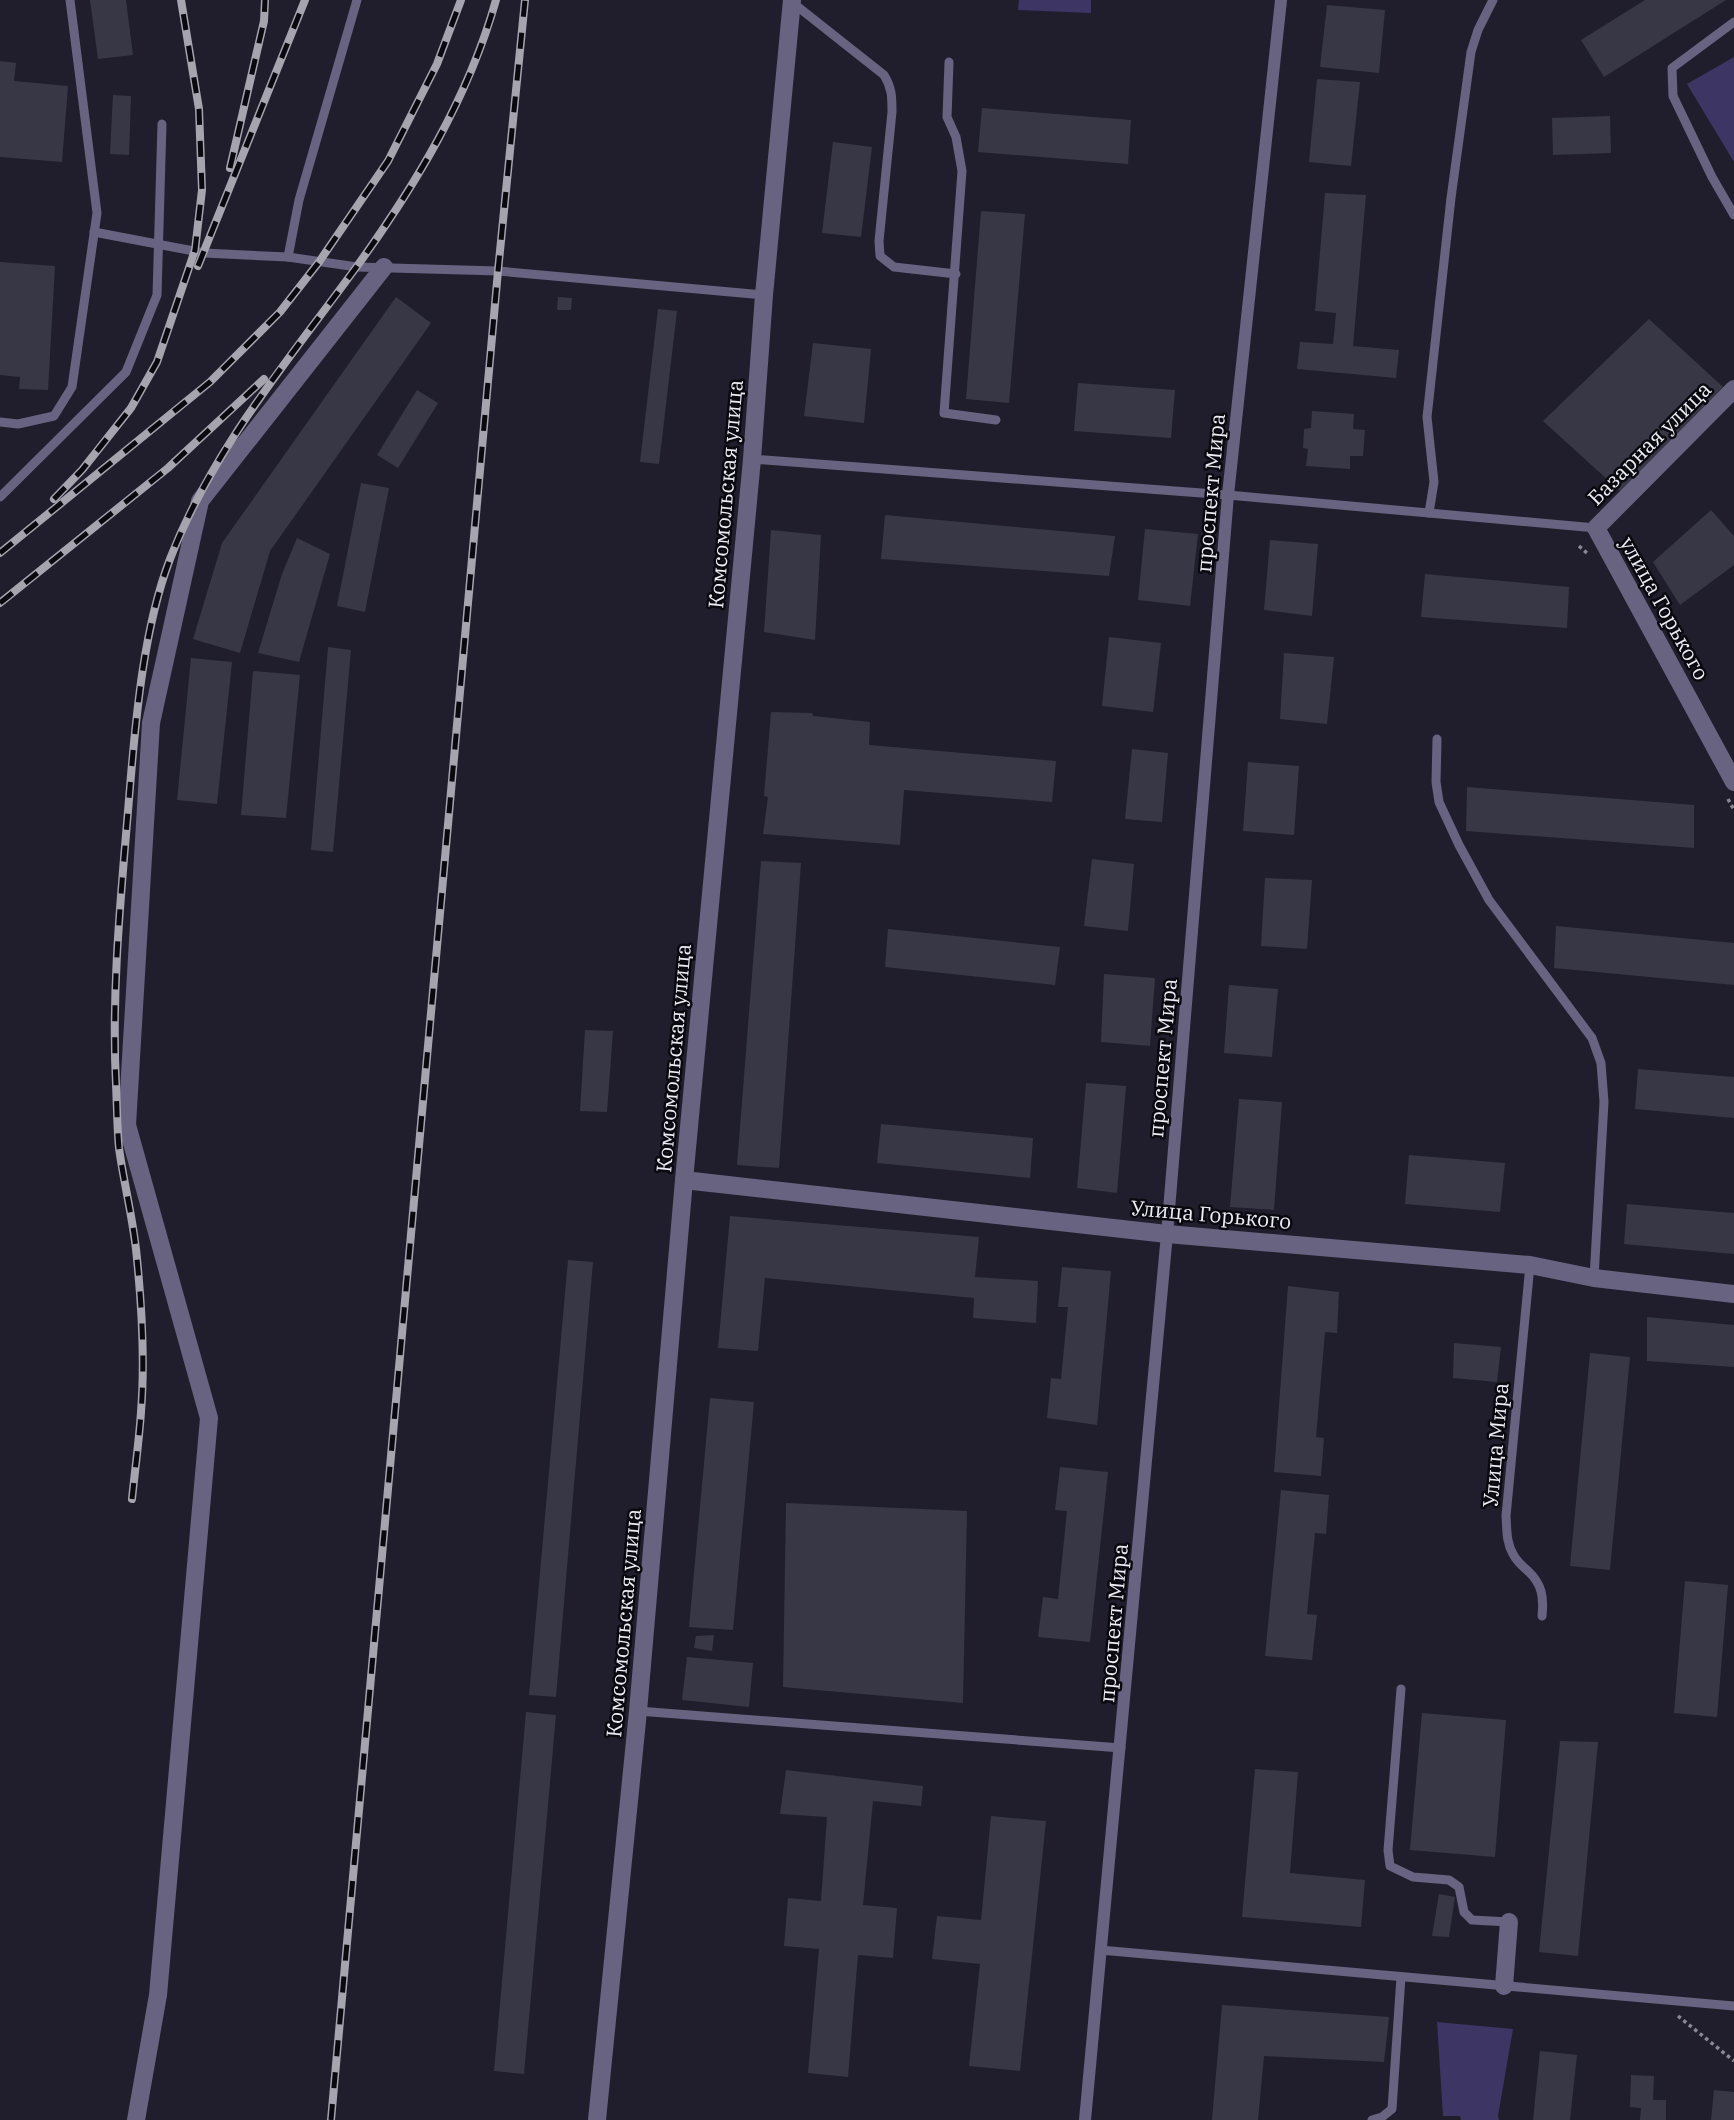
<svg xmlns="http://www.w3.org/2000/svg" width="1734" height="2120" viewBox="0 0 1734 2120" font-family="'IBM Plex Serif',serif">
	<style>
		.green { fill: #3d3563 }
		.building { fill: #383745 }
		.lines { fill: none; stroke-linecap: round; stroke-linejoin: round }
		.path { stroke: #898893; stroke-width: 3.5; stroke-dasharray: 3.5 3.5; stroke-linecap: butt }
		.service { stroke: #676381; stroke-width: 9 }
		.pedestrian { stroke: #676381; stroke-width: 12 }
		.minor { stroke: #676381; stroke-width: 18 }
		.tertiary { stroke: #676381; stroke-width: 18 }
		.rail-casing { stroke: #a5a4af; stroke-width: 8 }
		.rail { stroke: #0a090f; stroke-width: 5; stroke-dasharray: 16; stroke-linecap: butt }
		.labels { text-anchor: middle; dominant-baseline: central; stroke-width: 5; stroke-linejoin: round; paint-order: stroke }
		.street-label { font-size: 21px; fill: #ededf6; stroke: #0a090f }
	</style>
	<rect width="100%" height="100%" fill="#201e2c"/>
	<g class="green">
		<polygon points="1019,0 1091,0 1091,13 1018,10"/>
		<polygon points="1734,57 1734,162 1687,84"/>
		<polygon points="1437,2022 1513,2029 1498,2116 1499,2120 1461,2120 1460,2116 1443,2116"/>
	</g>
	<g class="building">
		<polygon points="90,0 126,0 133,55 98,59"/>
		<polygon points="1645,0 1726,0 1604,77 1581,40"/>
		<polygon points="1327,5 1385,10 1379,73 1320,67"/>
		<polygon points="0,61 16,63 14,81 68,86 62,162 0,157"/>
		<polygon points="1317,79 1360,82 1351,166 1309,162"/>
		<polygon points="113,95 131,96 129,155 110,154"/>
		<polygon points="982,108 1131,120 1128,164 978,152"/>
		<polygon points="1610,116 1611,153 1553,155 1552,118"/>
		<polygon points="833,142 872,147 861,237 822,233"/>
		<polygon points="1325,193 1366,195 1353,346 1399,350 1396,378 1297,369 1300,342 1333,344 1336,313 1315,311"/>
		<polygon points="981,211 1025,214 1009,403 966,399"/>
		<polygon points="0,262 55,266 48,390 19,389 20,377 0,375"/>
		<polygon points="396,297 431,323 270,551 240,653 193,639 222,543"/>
		<polygon points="558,297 572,298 571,310 557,310"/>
		<polygon points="658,309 677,311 659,464 640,462"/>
		<polygon points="1649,319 1723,387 1620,491 1543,421"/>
		<polygon points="813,343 871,349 864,423 804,416"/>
		<polygon points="1078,383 1175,390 1171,438 1074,431"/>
		<polygon points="417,390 438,403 398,468 377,455"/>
		<polygon points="1312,411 1354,414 1353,429 1365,430 1363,456 1350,456 1350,469 1306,466 1308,449 1303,448 1304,429 1311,428"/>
		<polygon points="361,483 389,488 365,612 337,606"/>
		<polygon points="1711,510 1734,536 1734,565 1680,605 1653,562"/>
		<polygon points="885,515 1115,536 1109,576 881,559"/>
		<polygon points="1145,529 1198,534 1190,606 1138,600"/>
		<polygon points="771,530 821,535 815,640 764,632"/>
		<polygon points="297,538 330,554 299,662 258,653 282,574"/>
		<polygon points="1270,540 1318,544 1312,616 1264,610"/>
		<polygon points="1425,574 1569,587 1567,628 1421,617"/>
		<polygon points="1109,637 1161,643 1153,712 1102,706"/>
		<polygon points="328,647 351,650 333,852 311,850"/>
		<polygon points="1284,653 1334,657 1327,724 1280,719"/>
		<polygon points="191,658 232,662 217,804 177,800"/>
		<polygon points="253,671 300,675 286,818 241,815"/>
		<polygon points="771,712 812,713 813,716 870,722 869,745 1056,761 1052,802 904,790 900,845 763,834 768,797 764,796"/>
		<polygon points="1132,749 1168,753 1162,822 1125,819"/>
		<polygon points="1248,762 1299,766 1294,835 1243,831"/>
		<polygon points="1467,787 1694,805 1694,848 1466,831"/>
		<polygon points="1092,859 1134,864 1128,931 1084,926"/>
		<polygon points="761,861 801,863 779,1168 737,1165"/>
		<polygon points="1265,878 1312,880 1307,949 1261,946"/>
		<polygon points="1556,926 1734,943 1734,985 1554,968"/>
		<polygon points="888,929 1060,947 1055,985 885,967"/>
		<polygon points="1104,974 1155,978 1150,1046 1101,1042"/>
		<polygon points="1229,985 1278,989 1272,1057 1224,1053"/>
		<polygon points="585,1030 613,1031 607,1112 580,1111"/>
		<polygon points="1638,1069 1734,1077 1734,1118 1635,1109"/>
		<polygon points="1086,1083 1126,1086 1117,1193 1077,1188"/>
		<polygon points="1239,1099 1282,1102 1274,1210 1230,1207"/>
		<polygon points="881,1124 1033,1138 1030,1178 877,1163"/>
		<polygon points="1409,1155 1505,1163 1500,1212 1405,1204"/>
		<polygon points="1627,1204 1734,1213 1734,1254 1624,1244"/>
		<polygon points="730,1216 979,1237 975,1277 1038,1281 1036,1323 973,1318 974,1298 765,1278 758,1351 718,1348"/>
		<polygon points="568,1260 593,1262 556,1697 529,1695"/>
		<polygon points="1062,1267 1111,1271 1097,1425 1047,1418 1051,1378 1061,1379 1068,1307 1058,1307"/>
		<polygon points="1288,1286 1339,1292 1337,1333 1325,1332 1316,1437 1324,1438 1321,1476 1274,1472"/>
		<polygon points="1647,1317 1734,1325 1734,1367 1647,1361"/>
		<polygon points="1454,1343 1501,1347 1497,1382 1453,1378"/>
		<polygon points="1590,1353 1630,1357 1610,1570 1570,1566"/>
		<polygon points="710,1398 754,1402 733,1630 689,1627"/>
		<polygon points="1060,1467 1108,1472 1090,1642 1038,1637 1043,1597 1058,1599 1067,1511 1055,1510"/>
		<polygon points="1281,1490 1329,1495 1326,1534 1315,1533 1307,1614 1317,1615 1312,1660 1265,1656"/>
		<polygon points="786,1503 967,1511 963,1703 783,1687"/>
		<polygon points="1685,1581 1728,1585 1717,1717 1674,1713"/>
		<polygon points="714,1635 712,1651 694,1648 696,1636"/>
		<polygon points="687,1657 753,1663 749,1707 682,1700"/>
		<polygon points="526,1712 556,1715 524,2074 494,2071"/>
		<polygon points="1422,1713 1506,1720 1495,1857 1410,1850"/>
		<polygon points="1560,1741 1598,1742 1578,1956 1539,1952"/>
		<polygon points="1255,1769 1298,1772 1290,1873 1365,1880 1361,1927 1242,1917"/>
		<polygon points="786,1770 923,1786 921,1806 873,1801 863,1905 897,1908 893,1958 858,1955 848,2077 808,2073 819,1949 784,1946 788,1898 821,1901 827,1817 780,1814"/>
		<polygon points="991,1816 1046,1821 1020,2071 969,2066 980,1964 932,1959 937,1916 981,1920"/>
		<polygon points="1439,1894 1455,1897 1449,1937 1432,1936"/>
		<polygon points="1222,2005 1389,2017 1384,2062 1264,2056 1258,2120 1212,2120"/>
		<polygon points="1540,2051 1577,2055 1570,2120 1533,2120"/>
		<polygon points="1631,2075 1654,2076 1653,2100 1666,2100 1666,2120 1640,2120 1641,2108 1630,2107"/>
		<polygon points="1714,2090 1734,2092 1734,2120 1711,2120"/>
	</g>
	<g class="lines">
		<g class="path">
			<polyline points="1579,546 1588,554"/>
			<polyline points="1728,799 1734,810"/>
			<polyline points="1678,2016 1734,2061"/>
		</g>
		<g class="service">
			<polyline points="357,0 299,200 288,257 357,267 498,271 764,295"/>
			<path d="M793,3L884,75C892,88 892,97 892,112L879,241L880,256L894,267L956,274"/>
			<polyline points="1734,22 1672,68 1673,96 1712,177 1734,215"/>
			<polyline points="949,62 947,117 956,137 962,171 944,413 996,420"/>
			<polyline points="94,232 204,253 288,257"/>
			<polyline points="0,422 18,424 54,416 72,387 97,213 70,0"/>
			<polyline points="752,459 1228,495 1596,528"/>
			<polyline points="0,497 126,372 157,295 162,124"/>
			<polyline points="1429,513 1434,482 1427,417 1451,198 1471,52 1478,30 1493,0"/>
			<polyline points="1437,739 1436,782 1439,802 1459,845 1489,900 1592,1038 1601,1063 1604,1102 1594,1278"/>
			<path d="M1530,1265L1506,1516C1507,1529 1506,1542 1513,1554C1516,1560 1522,1566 1528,1571C1542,1584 1544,1597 1542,1616"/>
			<polyline points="1401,1689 1388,1850 1390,1866 1413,1877 1449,1880 1459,1887 1464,1912 1472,1920 1509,1922"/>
			<polyline points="638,1711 1121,1748"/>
			<polyline points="1100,1950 1734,2006"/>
			<polyline points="1372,2120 1382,2117 1392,2109 1401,1977"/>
		</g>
		<polyline class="pedestrian" points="1085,2120 1167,1234 1228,495 1281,0"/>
		<g class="minor">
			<polyline points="1734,389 1596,528 1734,782"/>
			<polyline points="684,1180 1167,1234 1530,1265 1594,1278 1734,1294"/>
			<polyline points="1504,1986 1509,1922"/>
			<polyline points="136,2120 158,1995 209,1418 127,1125 151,723 200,501 384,267"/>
		</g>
		<polyline class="tertiary" points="597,2120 638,1711 684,1180 752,459 764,295 792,0"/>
		<g class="rail-casing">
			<g id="rail">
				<polyline points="230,168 264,21 265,0"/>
				<polyline points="198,266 305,0"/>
				<polyline points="54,499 82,470 131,408 157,362 195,250 202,190 199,109 181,0"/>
				<polyline points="0,553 210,382 280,312 319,262 388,161 437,64 461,0"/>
				<polyline points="0,603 168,468 264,379"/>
				<path d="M132,1499C135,1470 139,1441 141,1412C145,1362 142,1309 137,1259C134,1222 124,1185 119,1148C117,1127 117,1105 116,1084C111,985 122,886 130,787C136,715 144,627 170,559C212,450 287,362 355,269C415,186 468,99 496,0"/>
				<polyline points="331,2120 498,271 525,0"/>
			</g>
		</g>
		<use href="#rail" class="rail"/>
	</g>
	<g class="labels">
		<g class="street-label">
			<text transform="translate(1649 443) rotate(-45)">Базарная улица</text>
			<text transform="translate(1210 493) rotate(-85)">проспект Мира</text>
			<text transform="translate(725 494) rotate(-85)">Комсомольская улица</text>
			<text transform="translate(1665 608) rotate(61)">улица Горького</text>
			<text transform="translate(673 1058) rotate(-85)">Комсомольская улица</text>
			<text transform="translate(1162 1058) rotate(-85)">проспект Мира</text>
			<text transform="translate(1211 1214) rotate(5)">Улица Горького</text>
			<text transform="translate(1495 1445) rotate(-85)">Улица Мира</text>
			<text transform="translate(623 1623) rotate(-85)">Комсомольская улица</text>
			<text transform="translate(1113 1623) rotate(-85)">проспект Мира</text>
		</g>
	</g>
</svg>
